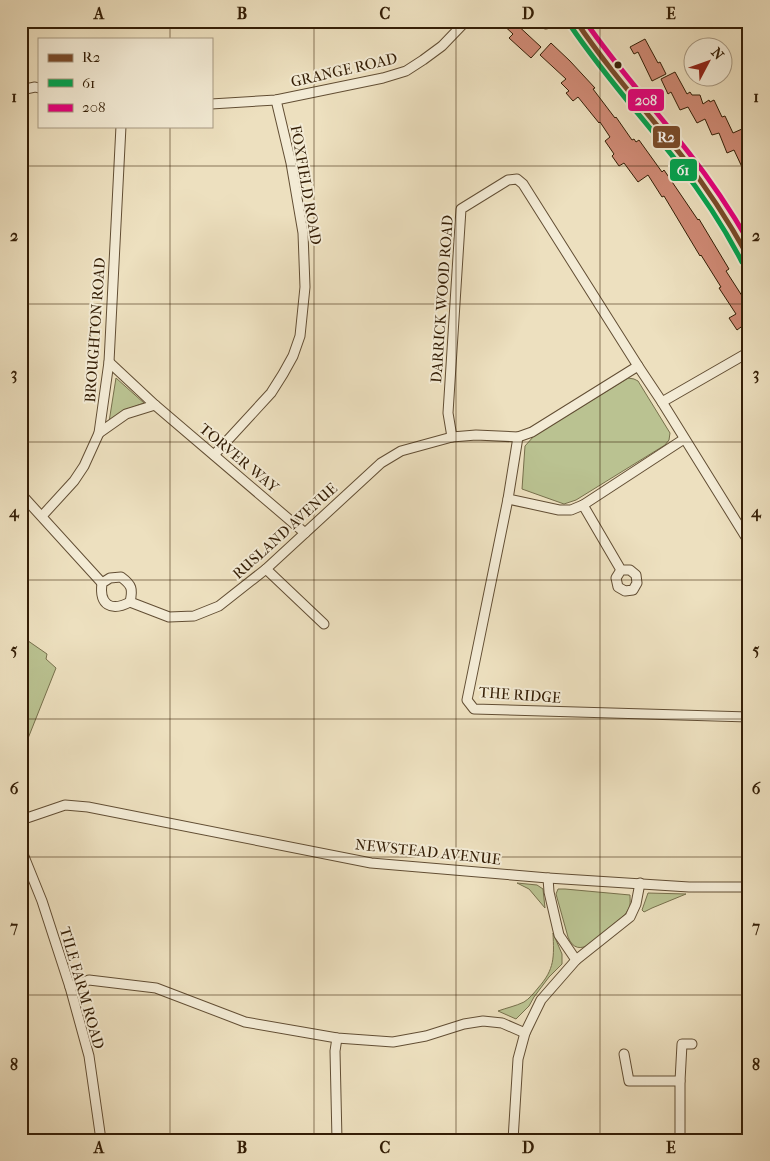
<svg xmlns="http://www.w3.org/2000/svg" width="770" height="1161" viewBox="0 0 770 1161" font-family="'IM FELL French Canon',serif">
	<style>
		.green { fill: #bac291; stroke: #77704c }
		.building { fill: #cf8a75; stroke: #341e06 }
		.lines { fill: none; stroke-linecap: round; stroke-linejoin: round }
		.street-casing { stroke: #624e34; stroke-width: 11 }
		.primary-casing { stroke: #341e06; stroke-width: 16 }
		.street { stroke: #f3ebd5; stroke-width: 9 }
		.primary { stroke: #e6c080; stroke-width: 14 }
		.bus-1-casing { stroke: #f3ebd5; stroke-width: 9 }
		.bus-2-casing { stroke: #f3ebd5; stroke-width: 9 }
		.bus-3-casing { stroke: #f3ebd5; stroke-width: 9 }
		.bus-1 { stroke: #7a4b2a; stroke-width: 5 }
		.bus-2 { stroke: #00a651; stroke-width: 5 }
		.bus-3 { stroke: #e5007d; stroke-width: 5 }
		.grid { fill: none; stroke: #341e06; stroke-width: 1; stroke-opacity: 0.55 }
		.bus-dot { fill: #341e06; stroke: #f3ebd5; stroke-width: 2 }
		.labels { text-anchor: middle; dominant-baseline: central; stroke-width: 4; stroke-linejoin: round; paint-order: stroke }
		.street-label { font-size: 15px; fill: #341e06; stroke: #f3ebd5 }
		.line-badge { stroke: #f3ebd5; stroke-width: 2 }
		.badge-label { font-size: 14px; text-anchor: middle; font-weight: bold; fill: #fff }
		.neatline { fill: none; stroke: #341e06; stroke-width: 2 }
		.grid-label { font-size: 16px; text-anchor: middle; font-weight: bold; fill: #341e06 }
	</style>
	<rect width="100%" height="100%" fill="#ede0bf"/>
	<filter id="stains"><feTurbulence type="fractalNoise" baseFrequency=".004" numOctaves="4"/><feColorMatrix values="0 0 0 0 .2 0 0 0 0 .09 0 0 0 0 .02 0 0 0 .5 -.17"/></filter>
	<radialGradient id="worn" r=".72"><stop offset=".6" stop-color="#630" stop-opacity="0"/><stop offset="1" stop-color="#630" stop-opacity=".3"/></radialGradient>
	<g class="green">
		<polygon points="116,378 144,403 125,410 109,422"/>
		<polygon points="628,378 634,379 638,381 670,433 669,440 665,445 576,500 564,504 522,489 525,446 534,436"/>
		<polygon points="21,636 47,654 46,659 56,668 21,756"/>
		<polygon points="517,883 537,885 543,889 545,908 529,889"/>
		<path d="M558,889H565L630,895C630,900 631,906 628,910C625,916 616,922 611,926C600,936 578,962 568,937L556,894Z"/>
		<polygon points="648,893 686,894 652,908 644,912 642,910"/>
		<path d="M553,933L562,954V964L549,977L534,997L529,1006L516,1019L498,1011C506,1008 516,1006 524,1002C529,999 534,993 538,988C555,969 554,957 553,933Z"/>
	</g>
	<g class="building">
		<polygon points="499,21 513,21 541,47 531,58 509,38 513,34"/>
		<polygon points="645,39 658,63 660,62 666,74 652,81 638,52 634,54 630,47"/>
		<polygon points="551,43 570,61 595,88 593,89 615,118 616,117 632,140 634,139 636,142 639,140 662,172 664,170 698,220 699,219 729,269 726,271 746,302 746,303 749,307 749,325 742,329 741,327 737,330 729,318 736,314 719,288 721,287 701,255 700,256 664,196 662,197 648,175 638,182 624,163 619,166 612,156 614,154 605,141 610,137 600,122 599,123 578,97 573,101 566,93 569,91 561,83 566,79 540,55"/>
		<polygon points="675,72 687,94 690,92 692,95 700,95 703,104 709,100 710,102 714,100 722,117 725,116 733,133 742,129 749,147 749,182 734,150 727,153 719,133 712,135 705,119 697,123 688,107 680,110 671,92 668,94 661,79"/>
	</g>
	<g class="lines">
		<g class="street-casing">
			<g id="street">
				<polyline points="544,21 546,24"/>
				<polyline points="21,90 35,87 39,88"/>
				<polyline points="211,104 276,100 383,78 406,71 423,60 442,46 466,21"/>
				<polyline points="109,362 155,405 305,533"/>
				<polyline points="662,402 749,542"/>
				<polyline points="99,433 126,414 155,405"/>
				<polyline points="452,437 448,413 461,209 508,180 517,179 523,184 638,366"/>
				<polyline points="684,439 583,505 571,510 559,510 508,499 518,437 532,432 638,366 662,402 749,352"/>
				<polyline points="214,455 271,393 283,374 293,356 300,336 305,287 303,233 291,163 276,100"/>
				<polyline points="21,494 102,583"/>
				<polyline points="508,499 467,700 474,709 749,717"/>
				<polyline points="583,505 621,570 630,570 636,575 637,583 633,590 625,591 618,587 616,578 621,570"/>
				<polyline points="42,516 74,481 84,466 99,433 109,362 121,126"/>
				<polyline points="266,569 324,624"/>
				<path d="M121,577C132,585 133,589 130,602C111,612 99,605 102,583L110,578Z"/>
				<polyline points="130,602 169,617 194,616 219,606 266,569 381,463 401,451 452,437 476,435 518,437"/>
				<polyline points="21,820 65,805 88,807 371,863 548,878 689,887 749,887"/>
				<polyline points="21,849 42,901 70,987 89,1056 101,1140"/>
				<polyline points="548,878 549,892 559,935 576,960"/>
				<polyline points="70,987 89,980 156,988 245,1022 337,1038 393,1042 426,1036 464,1024 483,1021 502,1023 525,1033"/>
				<polyline points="337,1038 335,1051 337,1140"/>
				<polyline points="624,1054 629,1081 680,1081"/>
				<polyline points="513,1140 518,1059 525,1033 541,1000 576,960 630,917 636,904 640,883"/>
				<polyline points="680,1140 680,1081 682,1044 692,1044"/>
			</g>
		</g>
		<g class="primary-casing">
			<path id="primary" d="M576,21C607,69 646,111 682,156C707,188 730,222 749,258"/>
		</g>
		<use href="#street" class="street"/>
		<use href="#primary" class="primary"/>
		<g class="bus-1-casing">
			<path id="bus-1" d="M576,21C608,69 646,111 682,156C707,188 729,222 749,258"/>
		</g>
		<g class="bus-2-casing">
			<path id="bus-2" d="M570,25C603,74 642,117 678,163C702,194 724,227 742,262"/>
		</g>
		<g class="bus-3-casing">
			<path id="bus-3" d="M585,21C617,68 655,109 689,153C711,181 731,211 749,242"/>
		</g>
		<use href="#bus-1" class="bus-1"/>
		<use href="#bus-2" class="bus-2"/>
		<use href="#bus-3" class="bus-3"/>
	</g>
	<path class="grid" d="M170,21V39M314,21V1140M456,21V1140M600,21V1140M170,126V1140M21,166H749M21,304H749M21,442H749M21,580H749M21,719H749M21,857H749M21,995H749"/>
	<circle class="bus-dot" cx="618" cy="65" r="4.5"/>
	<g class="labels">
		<g class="street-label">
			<text transform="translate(344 70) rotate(-13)">GRANGE ROAD</text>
			<text transform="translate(306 185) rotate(80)">FOXFIELD ROAD</text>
			<text transform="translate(442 299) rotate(-86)">DARRICK WOOD ROAD</text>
			<text transform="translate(95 330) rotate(-86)">BROUGHTON ROAD</text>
			<text transform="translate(239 458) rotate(40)">TORVER WAY</text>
			<text transform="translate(285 531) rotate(-42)">RUSLAND AVENUE</text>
			<text transform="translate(520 695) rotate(4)">THE RIDGE</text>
			<text transform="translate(428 852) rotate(6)">NEWSTEAD AVENUE</text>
			<text transform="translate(82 988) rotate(74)">TILE FARM ROAD</text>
		</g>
	</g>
	<g class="line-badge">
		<rect x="627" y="88" width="38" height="24" rx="5" fill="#e5007d"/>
		<rect x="652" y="125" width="29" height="24" rx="5" fill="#7a4b2a"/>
		<rect x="669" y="158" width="29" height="24" rx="5" fill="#00a651"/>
	</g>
	<g class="badge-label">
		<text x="646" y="105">208</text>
		<text x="666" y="142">R2</text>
		<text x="683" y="175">61</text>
	</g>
	<rect width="770" height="1161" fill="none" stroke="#ede0bf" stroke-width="55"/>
	<rect x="38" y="38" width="175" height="90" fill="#f3ebd5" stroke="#a79982"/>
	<rect x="48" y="54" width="25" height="8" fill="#7a4b2a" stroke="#a79982"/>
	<text x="82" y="62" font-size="15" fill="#341e06">R2</text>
	<rect x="48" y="79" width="25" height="8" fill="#00a651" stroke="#a79982"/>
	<text x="82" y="88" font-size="15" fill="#341e06">61</text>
	<rect x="48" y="104" width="25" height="8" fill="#e5007d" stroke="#a79982"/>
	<text x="82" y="112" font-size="15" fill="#341e06">208</text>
	<g transform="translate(708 62) rotate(49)"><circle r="24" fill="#f3ebd5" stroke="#a79982"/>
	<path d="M0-4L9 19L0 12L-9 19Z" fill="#8f2418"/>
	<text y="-8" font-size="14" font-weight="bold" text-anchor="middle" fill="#341e06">N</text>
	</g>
	<rect x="28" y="28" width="714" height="1106" class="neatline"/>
	<g class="grid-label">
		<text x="99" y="19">A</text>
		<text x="242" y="19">B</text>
		<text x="385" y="19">C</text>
		<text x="528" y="19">D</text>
		<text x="671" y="19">E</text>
		<text x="14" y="102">1</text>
		<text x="756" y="102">1</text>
		<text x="14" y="241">2</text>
		<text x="756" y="241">2</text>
		<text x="14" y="379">3</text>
		<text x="756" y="379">3</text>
		<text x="14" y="517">4</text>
		<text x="756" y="517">4</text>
		<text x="14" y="655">5</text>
		<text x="756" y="655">5</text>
		<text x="14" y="794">6</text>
		<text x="756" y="794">6</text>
		<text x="14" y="932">7</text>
		<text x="756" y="932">7</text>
		<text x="14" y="1070">8</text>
		<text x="756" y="1070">8</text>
		<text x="99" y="1153">A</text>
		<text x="242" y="1153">B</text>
		<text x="385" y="1153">C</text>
		<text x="528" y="1153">D</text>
		<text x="671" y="1153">E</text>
	</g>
	<rect width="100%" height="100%" filter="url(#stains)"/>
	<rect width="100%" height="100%" fill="url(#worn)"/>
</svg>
